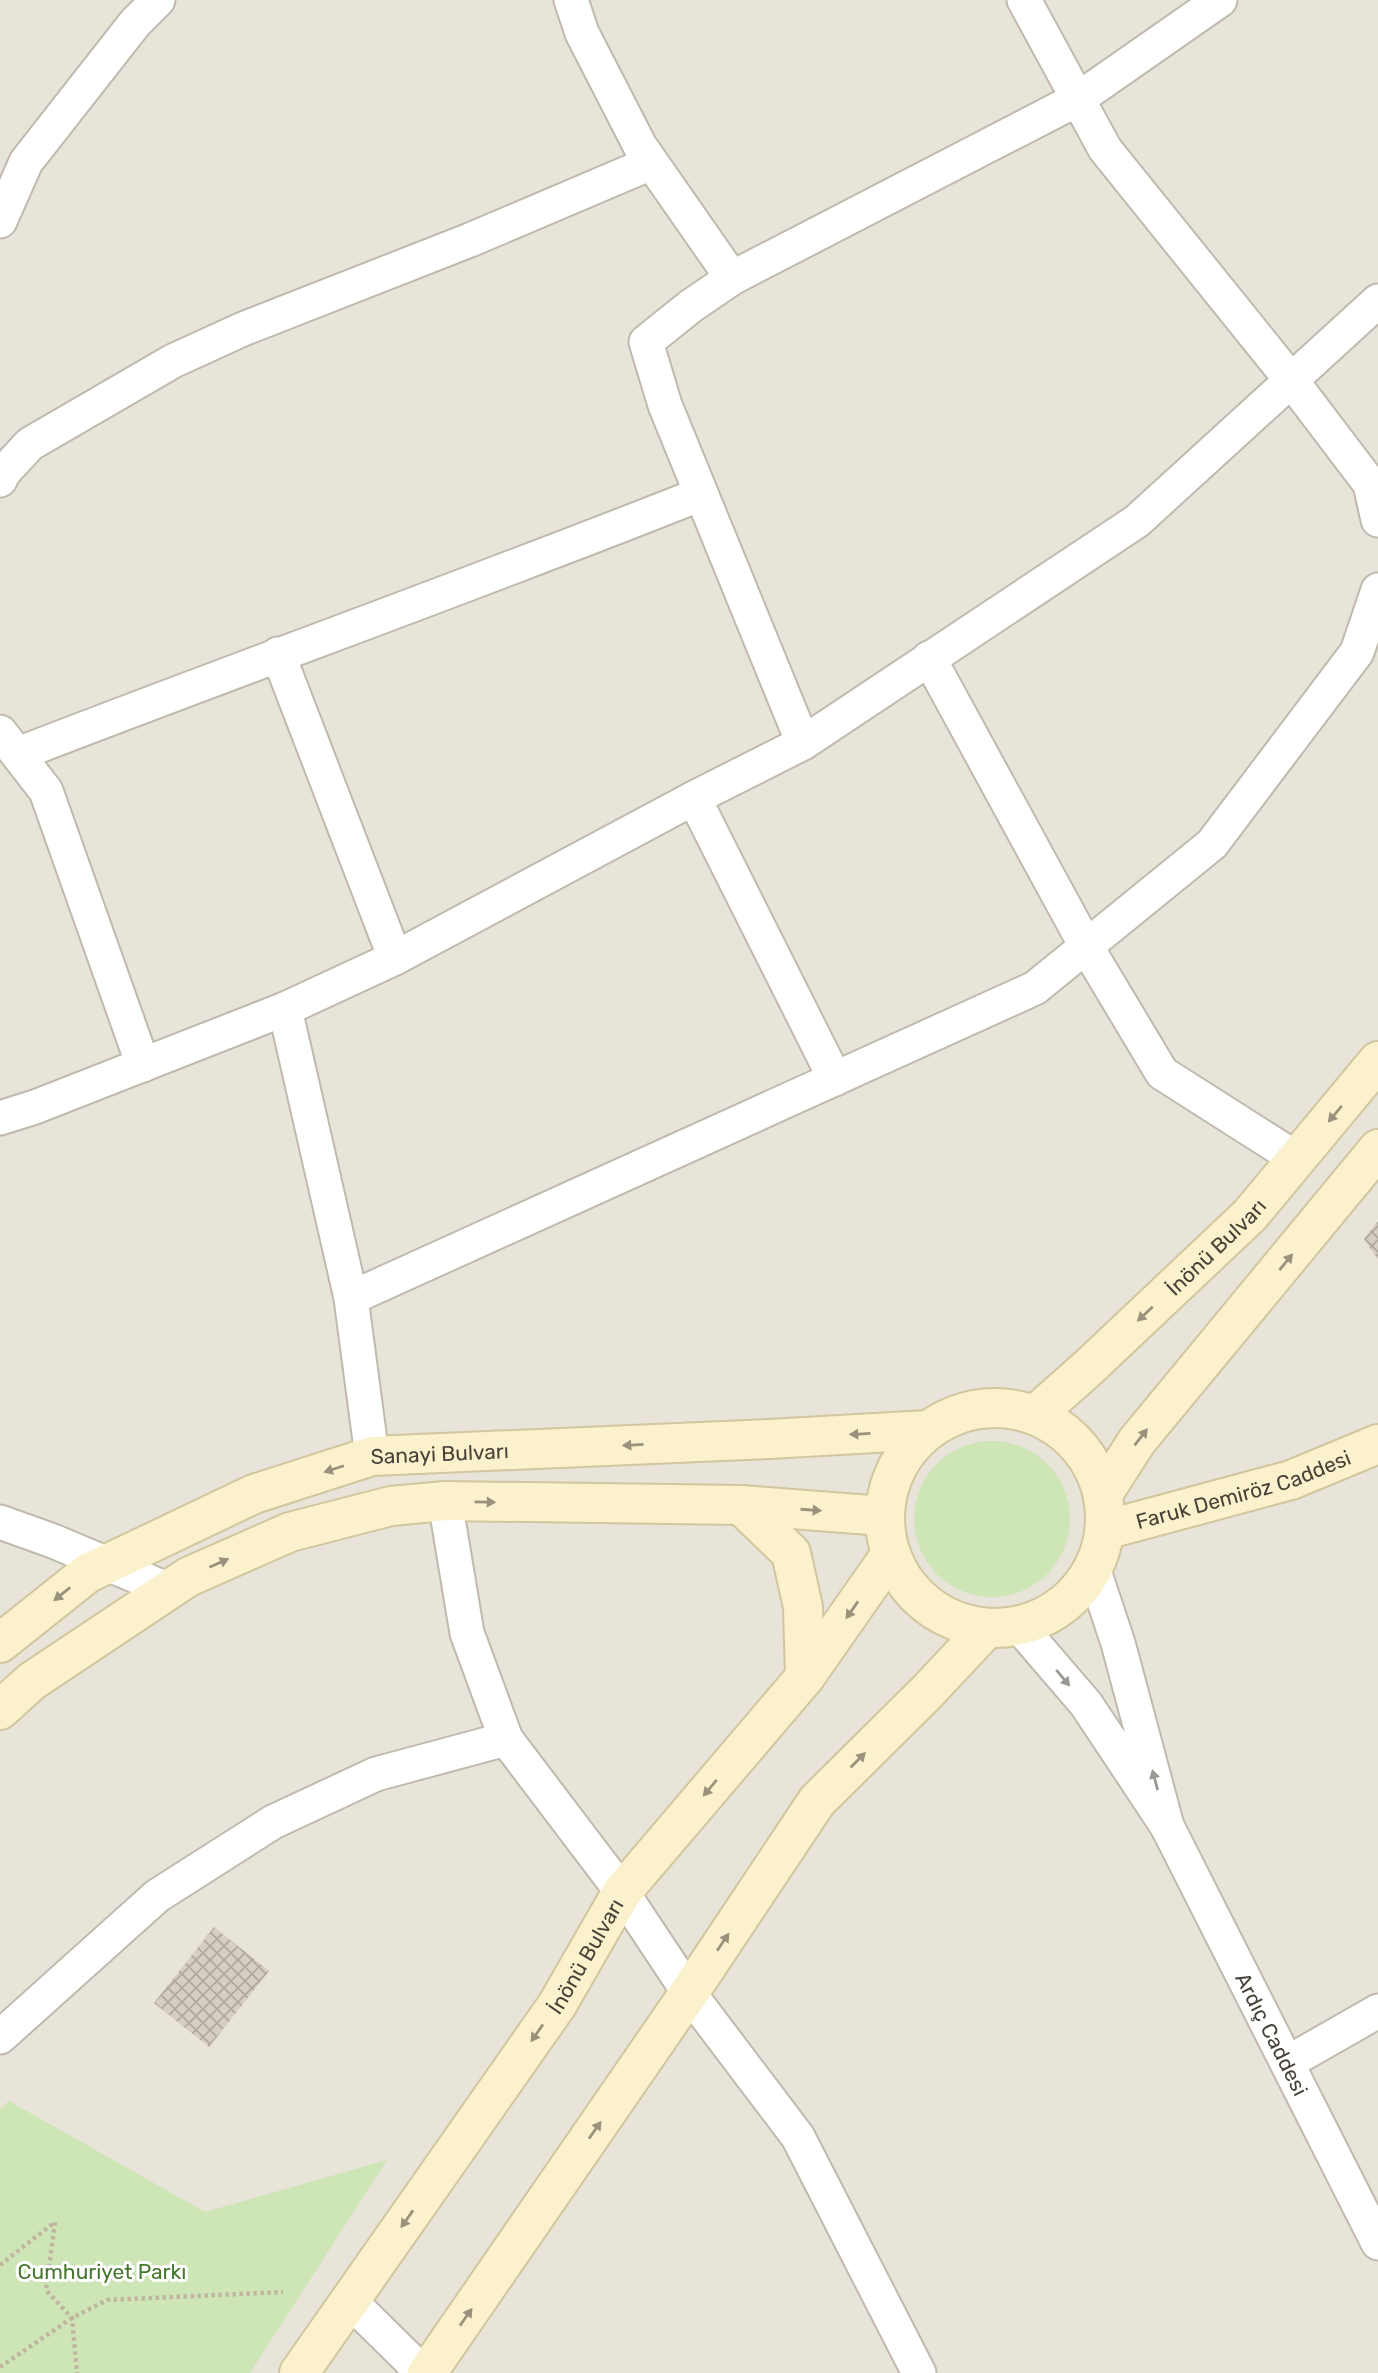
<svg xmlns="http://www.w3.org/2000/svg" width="1378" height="2373" viewBox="0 0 1378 2373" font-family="Rubik,sans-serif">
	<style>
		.residential { fill: #e8e4d9 }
		.green { fill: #cee5b6 }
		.building { fill: url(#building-cross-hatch) }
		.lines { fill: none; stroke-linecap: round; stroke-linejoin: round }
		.street-casing { stroke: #bfbaad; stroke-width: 37 }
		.secondary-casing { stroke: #d1c69d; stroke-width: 42 }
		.path { stroke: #c0b6a0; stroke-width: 4.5; stroke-dasharray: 3.5 3.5; stroke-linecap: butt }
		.street { stroke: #fff; stroke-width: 33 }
		.secondary { stroke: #fbf2cd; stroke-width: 38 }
		.oneway { fill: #99927c }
		.oneway2 { fill: #9a9892 }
		.labels { text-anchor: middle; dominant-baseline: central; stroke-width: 6; stroke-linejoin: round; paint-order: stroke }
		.street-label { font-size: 21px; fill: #484339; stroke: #fff }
		.park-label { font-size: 21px; fill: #47772f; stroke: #fff }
	</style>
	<defs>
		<pattern id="building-cross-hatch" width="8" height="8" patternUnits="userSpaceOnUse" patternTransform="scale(1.75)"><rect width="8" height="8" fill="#d5cec1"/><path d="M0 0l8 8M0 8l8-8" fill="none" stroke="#afa99e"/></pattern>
	</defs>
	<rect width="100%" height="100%" fill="#f4f2eb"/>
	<rect class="residential" x="0" y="0" width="1378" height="2373"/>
	<g class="green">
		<circle cx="992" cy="1519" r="78"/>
		<polygon points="9,2101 205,2212 387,2160 250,2373 0,2373 0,2109"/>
	</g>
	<g class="building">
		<polygon points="1378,1221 1378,1260 1364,1239"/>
		<polygon points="214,1927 269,1971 209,2047 154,2003"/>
	</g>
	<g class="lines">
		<g class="street-casing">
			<g id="street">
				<polyline points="571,0 582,33 640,146 732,278"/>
				<polyline points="1024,0 1105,149 1291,380 1370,484 1378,520"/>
				<polyline points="0,221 26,162 135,23 158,0"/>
				<polyline points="0,480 4,472 30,444 173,361 243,329 470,240 651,163"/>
				<polyline points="278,654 395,958"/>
				<polyline points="929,658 1086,946 1162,1073 1297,1159"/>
				<polyline points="0,732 46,791 143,1065"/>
				<polyline points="803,743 665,405 646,342 691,306 732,278 1078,99 1220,0"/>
				<path d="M18,754C245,666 475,584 701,494"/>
				<polyline points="694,798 835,1079"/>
				<polyline points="285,1009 351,1298 1035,988 1212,844 1357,652 1378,590"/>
				<polyline points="0,1118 35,1107 285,1009 395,958 694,798 803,743 1137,521 1378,301"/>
				<polyline points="351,1298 372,1456"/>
				<polyline points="445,1501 467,1633 506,1739"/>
				<polyline points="0,1522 53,1541 169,1590"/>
				<polyline points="1019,1626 1086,1704 1167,1826 1118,1643 1093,1568"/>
				<path id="s1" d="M1167,1826L1378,2243"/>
				<polyline points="0,2037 157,1896 273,1822 376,1774 506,1739 622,1892 689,1993 798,2137 919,2373"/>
				<polyline points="1287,2063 1378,2011"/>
				<polyline points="350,2301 423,2373"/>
			</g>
		</g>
		<g class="secondary-casing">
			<g id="secondary">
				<circle cx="995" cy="1518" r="110"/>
				<path id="s2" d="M1035,1415L1088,1368L1250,1215L1378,1061"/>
				<polyline points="1103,1494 1137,1441 1378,1149"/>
				<polyline points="741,1505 791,1553 803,1607 805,1677"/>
				<path id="s3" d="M1105,1530L1291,1480L1378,1444"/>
				<path id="s4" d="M0,1643L88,1573L254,1494L372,1456L769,1439L928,1430"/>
				<polyline points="0,1710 32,1681 188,1577 290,1532 391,1506 445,1501 741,1505 883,1516"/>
				<path id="s5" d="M299,2373L557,2005L622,1892L805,1677L891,1554"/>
				<polyline points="427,2373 689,1993 817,1801 927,1692 987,1628"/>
			</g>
		</g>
		<g class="path">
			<polyline points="0,2265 55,2222 46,2290 72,2318 77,2373"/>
			<polyline points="0,2367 72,2318 107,2300 283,2292"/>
		</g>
		<use href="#street" class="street"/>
		<use href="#secondary" class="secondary"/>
	</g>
	<defs><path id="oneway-solid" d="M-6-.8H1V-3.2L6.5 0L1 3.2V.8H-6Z" transform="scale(1.75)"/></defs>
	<g class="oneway">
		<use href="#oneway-solid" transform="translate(1335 1114) rotate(130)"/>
		<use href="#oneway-solid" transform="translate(1286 1262) rotate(-51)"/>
		<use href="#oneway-solid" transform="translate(1145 1314) rotate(137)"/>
		<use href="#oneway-solid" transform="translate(860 1434) rotate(177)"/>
		<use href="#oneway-solid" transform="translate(1141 1437) rotate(-52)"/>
		<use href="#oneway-solid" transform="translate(633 1445) rotate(177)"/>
		<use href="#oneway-solid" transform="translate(334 1469) rotate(162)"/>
		<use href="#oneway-solid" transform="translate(485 1502) rotate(1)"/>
		<use href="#oneway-solid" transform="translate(811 1510) rotate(4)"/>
		<use href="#oneway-solid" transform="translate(219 1563) rotate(-24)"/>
		<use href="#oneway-solid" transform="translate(62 1594) rotate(141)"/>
		<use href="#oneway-solid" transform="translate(852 1610) rotate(125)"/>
		<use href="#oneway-solid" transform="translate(858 1760) rotate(-45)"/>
		<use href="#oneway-solid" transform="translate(710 1788) rotate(130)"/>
		<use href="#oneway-solid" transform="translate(723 1942) rotate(-56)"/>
		<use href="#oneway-solid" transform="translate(537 2033) rotate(125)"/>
		<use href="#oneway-solid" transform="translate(595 2130) rotate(-55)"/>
		<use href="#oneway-solid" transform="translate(407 2219) rotate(125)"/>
		<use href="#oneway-solid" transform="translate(466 2317) rotate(-55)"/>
	</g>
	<g class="oneway2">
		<use href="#oneway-solid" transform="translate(1063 1678) rotate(50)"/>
		<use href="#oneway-solid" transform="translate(1155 1780) rotate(-105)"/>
	</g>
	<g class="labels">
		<g class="street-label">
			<text stroke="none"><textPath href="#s2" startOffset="247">İnönü Bulvarı</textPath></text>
			<text stroke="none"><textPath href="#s4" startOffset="488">Sanayi Bulvarı</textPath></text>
			<text stroke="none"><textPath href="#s3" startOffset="144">Faruk Demiröz Caddesi</textPath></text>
			<text stroke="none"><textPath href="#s5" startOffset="506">İnönü Bulvarı</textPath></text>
			<text stroke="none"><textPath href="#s1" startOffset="233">Ardıç Caddesi</textPath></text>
		</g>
		<g class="park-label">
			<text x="102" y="2271">Cumhuriyet Parkı</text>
		</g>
	</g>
</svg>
